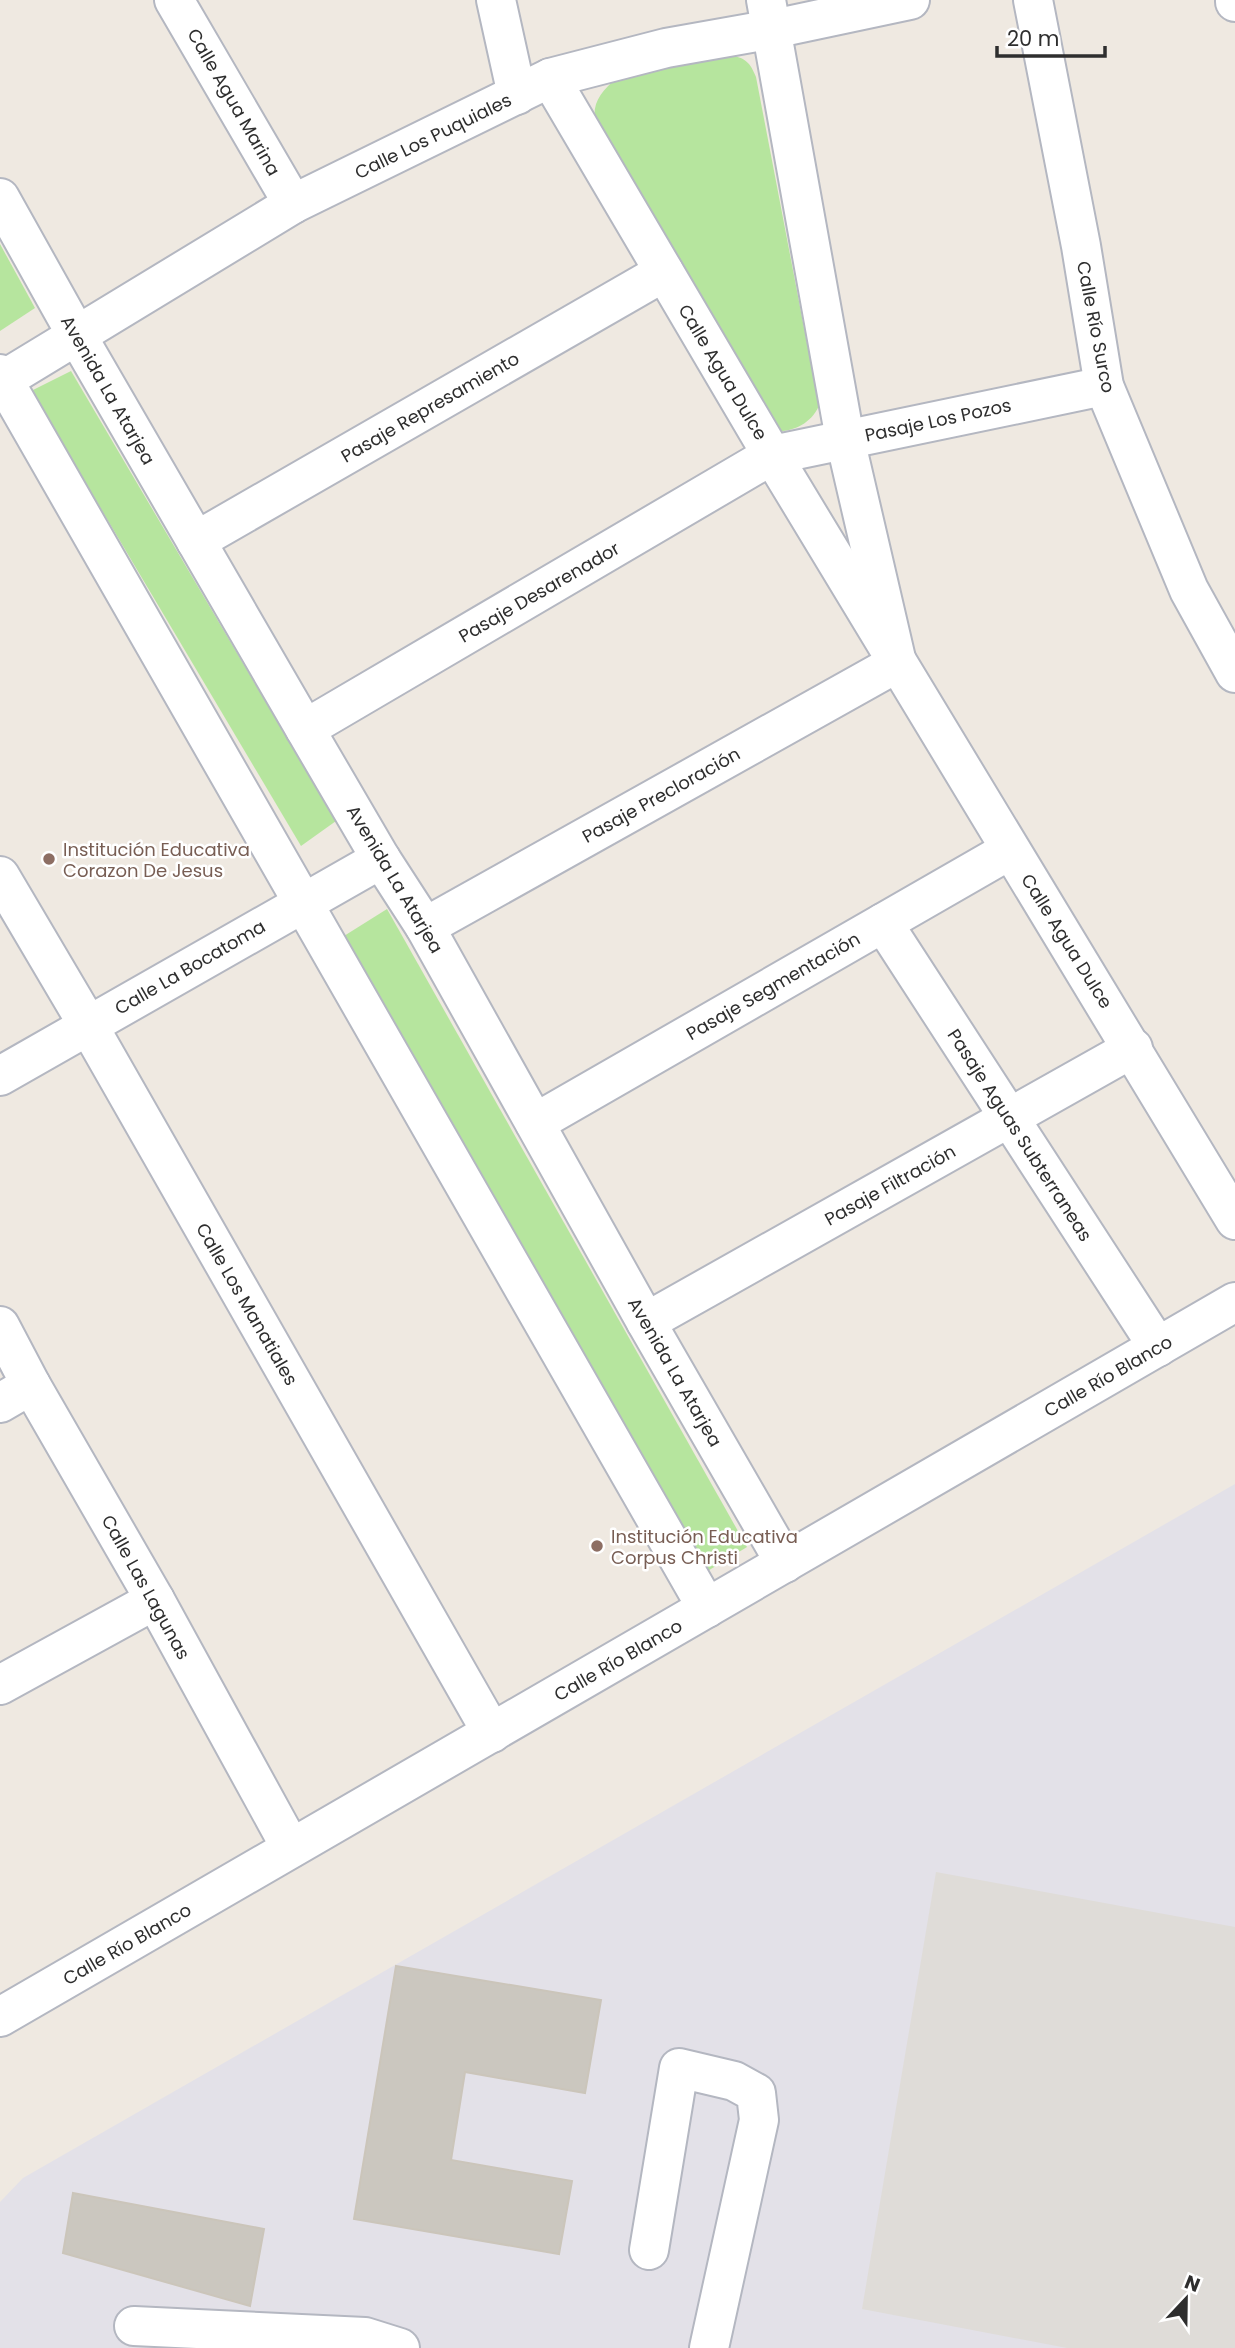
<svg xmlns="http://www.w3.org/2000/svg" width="1235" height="2348" viewBox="0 0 1235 2348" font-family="Poppins,sans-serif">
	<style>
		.industrial { fill: #e3e1e8 }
		.green { fill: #b6e59e }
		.plaza { fill: #dfdcd8 }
		.building { fill: #cbc7bf; stroke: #cbc5ba; stroke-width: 2 }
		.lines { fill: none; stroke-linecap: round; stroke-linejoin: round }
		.minor-casing { stroke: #b4b7c1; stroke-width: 42 }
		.minor { stroke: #fff; stroke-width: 38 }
		.education-dot { fill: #8d6e63; stroke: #fff; stroke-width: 2.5 }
		.labels { text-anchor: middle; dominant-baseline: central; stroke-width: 5; stroke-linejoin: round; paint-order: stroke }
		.street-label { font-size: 18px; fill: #2e2e2e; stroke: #fff }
		.education-label { font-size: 18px; fill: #785e54; stroke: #fff; text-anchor: start }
	</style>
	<rect width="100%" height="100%" fill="#efe9e1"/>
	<polygon class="industrial" points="1235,1484 1235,2348 0,2348 0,2202 23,2178"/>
	<g class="green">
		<path d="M723,55C742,56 749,59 756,77L819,406C810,424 796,430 776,432L595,122C592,101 602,92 616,78Z"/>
		<polygon points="0,244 35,308 0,331"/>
		<polygon points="71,371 336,821 301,846 31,391"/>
		<polygon points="387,909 747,1547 706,1572 344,936"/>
	</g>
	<polygon class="plaza" points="936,1872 1235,1927 1235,2348 1067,2348 862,2309"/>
	<g class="building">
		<polygon points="396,1966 601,2000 585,2093 465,2072 451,2160 572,2181 559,2254 354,2219"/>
		<polygon points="73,2193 264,2229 250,2306 63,2253"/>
	</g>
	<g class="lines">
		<g class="minor-casing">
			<g id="minor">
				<polyline points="174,0 293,204"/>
				<polyline points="496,0 517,95"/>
				<polyline points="1033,0 1081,246 1104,386 1189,590 1235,673"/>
				<polyline points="1235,0 1235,2"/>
				<polyline points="550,78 772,455 1235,1220"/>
				<polyline points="0,198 76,334 305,729 381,859 425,927 646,1322 785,1563"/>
				<polyline points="0,374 707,1608"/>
				<polyline points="0,382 293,204 550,78 666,48 773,29 910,0"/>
				<polyline points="196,541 664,272"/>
				<polyline points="305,729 772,455 1104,386"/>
				<polyline points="0,876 88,1025 492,1733"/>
				<polyline points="883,923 1158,1347"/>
				<polyline points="425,927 897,663 845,439 766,0"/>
				<polyline points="0,1076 381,859"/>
				<polyline points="535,1123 1010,850"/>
				<polyline points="646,1322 1133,1048"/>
				<polyline points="0,1326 31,1385 155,1600 291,1848"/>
				<polyline points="0,1403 31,1385"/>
				<polyline points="0,1685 155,1600"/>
				<polyline points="0,2017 1235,1302"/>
				<polyline points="649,2250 679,2068 734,2081 756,2093 759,2120 709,2348"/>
				<polyline points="134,2326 365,2337 400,2348"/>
			</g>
		</g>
		<use href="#minor" class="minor"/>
	</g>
	<g class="education-dot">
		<circle cx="49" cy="859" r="7"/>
		<circle cx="597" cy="1546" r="7"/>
	</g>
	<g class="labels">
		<g class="street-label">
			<text transform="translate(234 102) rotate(60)">Calle Agua Marina</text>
			<text transform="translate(433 136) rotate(-26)">Calle Los Puquiales</text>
			<text transform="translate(1096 327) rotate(79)">Calle Río Surco</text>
			<text transform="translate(723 372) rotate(59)">Calle Agua Dulce</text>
			<text transform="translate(108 390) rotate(60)">Avenida La Atarjea</text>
			<text transform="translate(430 407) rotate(-30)">Pasaje Represamiento</text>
			<text transform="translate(938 420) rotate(-12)">Pasaje Los Pozos</text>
			<text transform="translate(539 592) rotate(-30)">Pasaje Desarenador</text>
			<text transform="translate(661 795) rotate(-29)">Pasaje Precloración</text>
			<text transform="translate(395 879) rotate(59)">Avenida La Atarjea</text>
			<text transform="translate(1067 941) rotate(58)">Calle Agua Dulce</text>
			<text transform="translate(190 967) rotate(-30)">Calle La Bocatoma</text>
			<text transform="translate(773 986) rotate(-30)">Pasaje Segmentación</text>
			<text transform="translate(1020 1135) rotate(57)">Pasaje Aguas Subterraneas</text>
			<text transform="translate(890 1185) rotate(-29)">Pasaje Filtración</text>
			<text transform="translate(247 1304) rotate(60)">Calle Los Manatiales</text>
			<text transform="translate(675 1372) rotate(60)">Avenida La Atarjea</text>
			<text transform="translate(1108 1376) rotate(-30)">Calle Río Blanco</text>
			<text transform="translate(146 1587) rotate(61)">Calle Las Lagunas</text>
			<text transform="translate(618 1660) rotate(-30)">Calle Río Blanco</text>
			<text transform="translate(127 1944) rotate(-30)">Calle Río Blanco</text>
		</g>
		<g class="education-label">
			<text x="63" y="849">Institución Educativa<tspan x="63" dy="21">Corazon De Jesus</tspan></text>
			<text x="611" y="1536">Institución Educativa<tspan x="611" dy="21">Corpus Christi</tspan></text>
		</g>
	</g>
	<g transform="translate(1186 2299) rotate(22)" stroke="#ffffff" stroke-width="5" paint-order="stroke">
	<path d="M0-5L12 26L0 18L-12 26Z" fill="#2e2e2e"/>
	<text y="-10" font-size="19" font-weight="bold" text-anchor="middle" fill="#2e2e2e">N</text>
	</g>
	<path d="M997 46v10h108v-10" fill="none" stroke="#2e2e2e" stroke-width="3.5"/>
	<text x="1007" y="46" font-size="21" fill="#2e2e2e" stroke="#ffffff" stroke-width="5" paint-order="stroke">20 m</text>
</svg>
